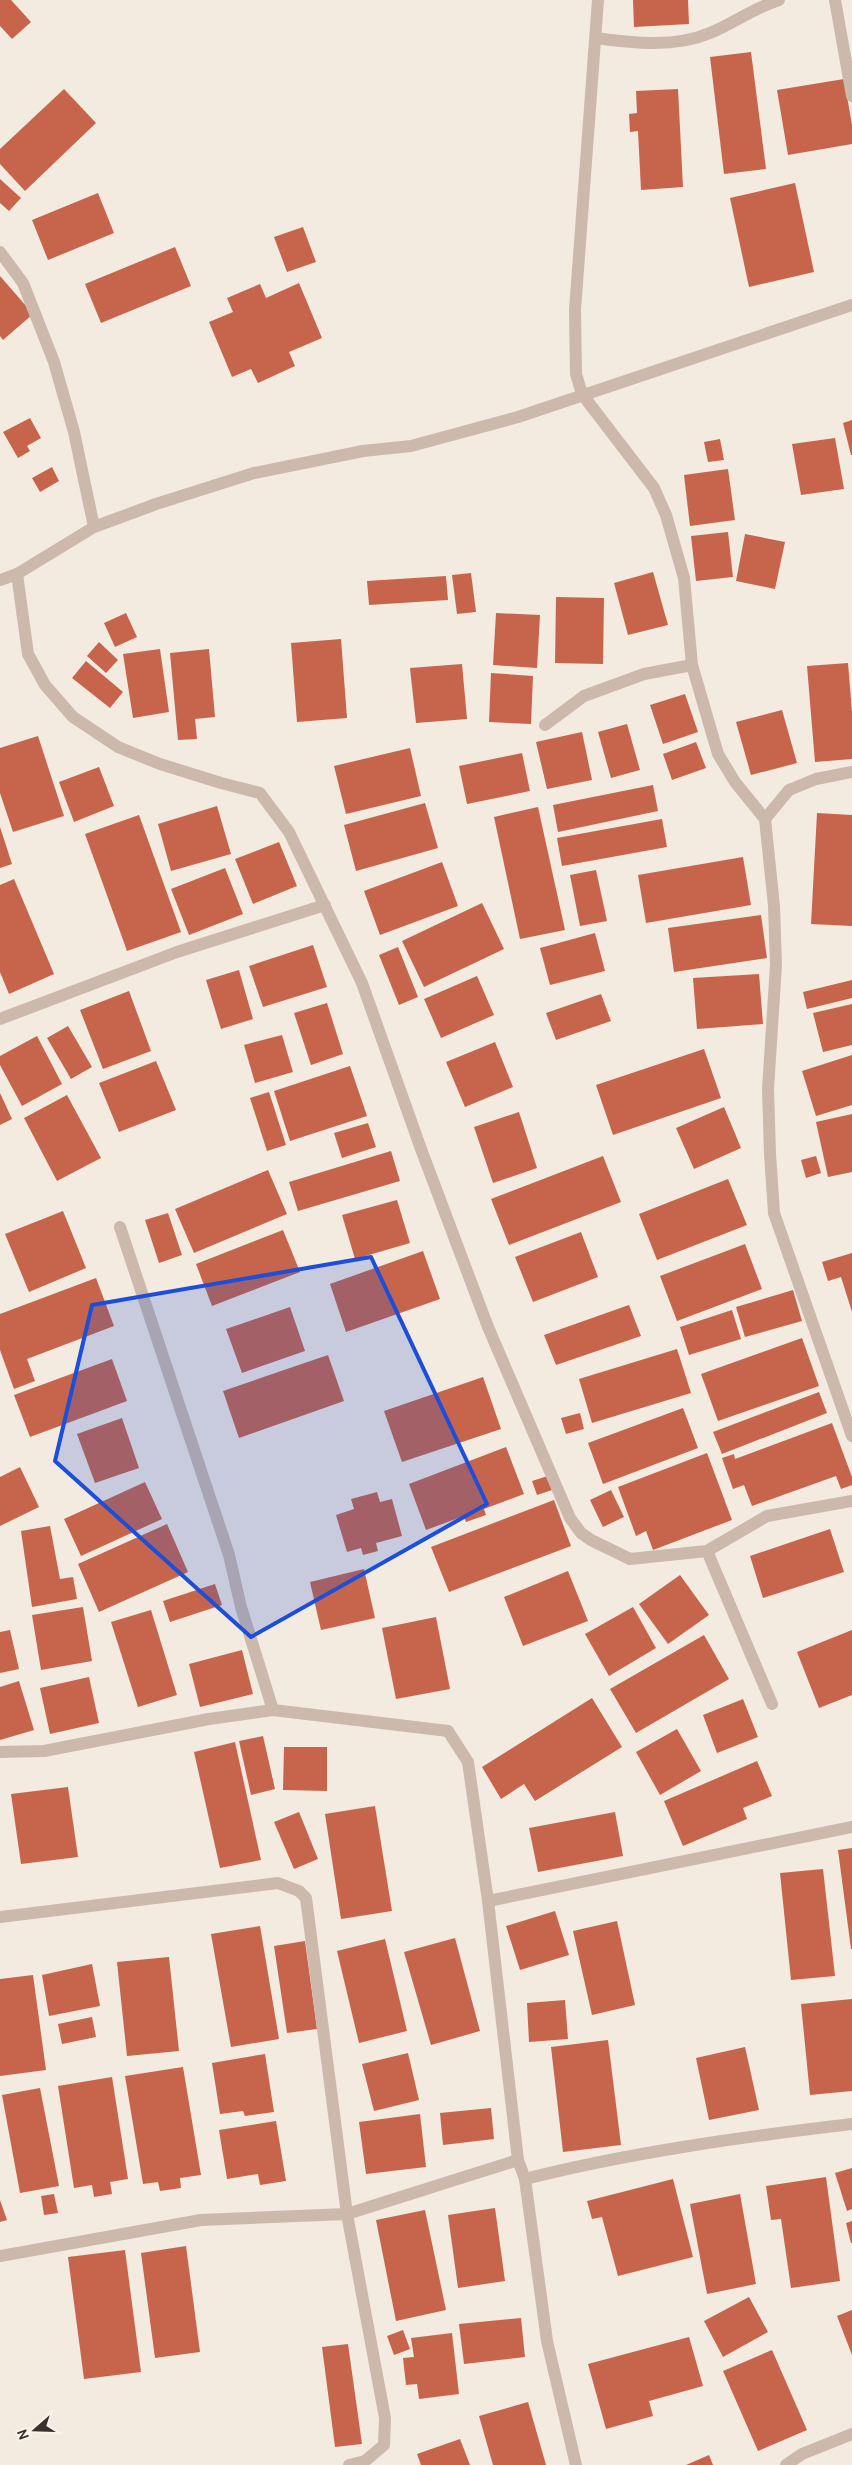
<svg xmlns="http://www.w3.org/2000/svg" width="852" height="2465" viewBox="0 0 852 2465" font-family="Cabin,sans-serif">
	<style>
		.building { fill: #c6654b }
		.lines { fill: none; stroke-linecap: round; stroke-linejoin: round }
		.minor { stroke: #ccb9ab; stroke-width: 12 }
		.marked { fill: #1d4ed8; fill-opacity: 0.2; stroke: #1d4ed8; stroke-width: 4; stroke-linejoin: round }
	</style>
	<rect width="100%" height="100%" fill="#f3eae0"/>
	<g class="building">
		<polygon points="0,0 11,0 31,22 12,39 0,26"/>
		<polygon points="633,0 688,0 689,24 634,27"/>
		<polygon points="751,52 766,169 724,174 710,57"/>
		<polygon points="844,79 852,125 852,144 788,155 777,90"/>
		<polygon points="64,89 96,123 25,191 0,164 0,149"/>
		<polygon points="678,89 683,187 641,190 638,131 630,132 629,114 637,113 636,91"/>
		<polygon points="0,179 21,198 9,211 0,203"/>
		<polygon points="795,183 814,272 749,287 730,198"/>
		<polygon points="98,193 114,233 48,260 32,220"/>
		<polygon points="303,227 316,262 287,272 274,237"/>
		<polygon points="175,247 191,286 101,323 85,284"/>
		<polygon points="0,276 33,314 3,340 0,336"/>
		<polygon points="299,283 322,338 289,352 295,366 258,383 251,369 232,377 209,322 233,312 227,298 260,284 266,298"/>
		<polygon points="30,418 41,438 27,446 30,451 18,458 3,432"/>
		<polygon points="852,420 852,455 851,455 843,423"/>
		<polygon points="835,438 844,489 801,495 792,444"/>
		<polygon points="720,439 724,460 708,462 704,442"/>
		<polygon points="52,467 59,481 40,492 32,478"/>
		<polygon points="728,469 735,520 690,526 684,475"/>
		<polygon points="728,532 733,577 696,581 691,536"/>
		<polygon points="745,534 785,542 775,589 736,581"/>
		<polygon points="653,572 668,625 628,635 614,583"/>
		<polygon points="471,573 476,612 457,614 452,575"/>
		<polygon points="446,576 448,600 369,605 367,581"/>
		<polygon points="556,597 604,598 603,664 555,663"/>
		<polygon points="126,613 137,637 115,647 104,623"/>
		<polygon points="496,613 540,615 537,668 493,665"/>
		<polygon points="341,639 347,718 297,722 291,643"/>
		<polygon points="99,642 118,660 106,673 87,656"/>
		<polygon points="160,649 169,712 133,718 123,654"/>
		<polygon points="209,649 215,717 195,719 197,739 178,740 170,653"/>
		<polygon points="86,661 123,692 110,708 72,678"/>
		<polygon points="848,663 852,712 852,759 815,762 807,666"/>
		<polygon points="462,664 467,719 416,723 410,668"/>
		<polygon points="491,673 533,676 531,724 489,722"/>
		<polygon points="685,694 698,732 663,744 650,705"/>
		<polygon points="782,710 797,763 751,775 736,722"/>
		<polygon points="627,724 640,770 611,778 598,732"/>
		<polygon points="582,732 592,780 547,789 536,742"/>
		<polygon points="38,736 64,816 13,832 0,793 0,748"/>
		<polygon points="696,742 706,768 672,780 663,754"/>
		<polygon points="410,748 421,796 346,814 334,766"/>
		<polygon points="522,753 530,791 467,804 459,766"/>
		<polygon points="99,767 114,806 74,822 59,782"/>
		<polygon points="653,785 658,811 558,832 553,805"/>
		<polygon points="425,803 438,848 356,871 344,825"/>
		<polygon points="217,806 231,854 171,871 158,824"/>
		<polygon points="538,807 565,930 520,939 494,817"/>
		<polygon points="817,813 852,815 852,926 811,924"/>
		<polygon points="139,815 181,932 127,951 85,834"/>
		<polygon points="662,819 667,847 562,866 557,838"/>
		<polygon points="0,827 12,864 0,868"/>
		<polygon points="279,842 297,886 253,904 235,859"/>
		<polygon points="743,857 751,905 646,923 638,875"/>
		<polygon points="442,862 458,906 380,935 364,891"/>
		<polygon points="225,868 243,914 189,935 171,889"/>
		<polygon points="596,870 607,921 580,926 570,875"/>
		<polygon points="14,879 54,974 9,994 0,972 0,885"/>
		<polygon points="482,903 504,949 424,987 402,941"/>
		<polygon points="761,915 767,958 674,972 668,928"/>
		<polygon points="595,933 605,971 550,985 540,948"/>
		<polygon points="313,945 327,987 263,1007 249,966"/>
		<polygon points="398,947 418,997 399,1005 379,955"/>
		<polygon points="239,970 253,1019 221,1029 206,980"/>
		<polygon points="759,974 763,1024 697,1029 693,978"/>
		<polygon points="477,976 494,1015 441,1038 424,999"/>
		<polygon points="852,980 852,998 807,1009 803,992"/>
		<polygon points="129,991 151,1051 103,1069 80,1010"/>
		<polygon points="601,994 611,1021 556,1040 546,1013"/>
		<polygon points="327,1003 343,1054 311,1065 294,1013"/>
		<polygon points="852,1004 852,1045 823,1052 813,1013"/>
		<polygon points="68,1026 92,1067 71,1079 47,1038"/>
		<polygon points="282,1035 293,1072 255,1083 244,1045"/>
		<polygon points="37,1036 62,1084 22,1106 0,1065 0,1056"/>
		<polygon points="495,1042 513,1087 465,1107 446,1062"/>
		<polygon points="704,1049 721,1098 613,1135 596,1085"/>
		<polygon points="852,1055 852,1105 816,1116 802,1071"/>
		<polygon points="156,1061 176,1110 119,1132 99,1083"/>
		<polygon points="350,1066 367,1116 290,1141 274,1091"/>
		<polygon points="269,1092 286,1145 267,1151 250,1098"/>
		<polygon points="0,1093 12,1119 0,1125"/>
		<polygon points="67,1095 101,1158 57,1181 24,1118"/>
		<polygon points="724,1107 741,1148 694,1169 676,1128"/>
		<polygon points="519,1112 537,1168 493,1183 474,1127"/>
		<polygon points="852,1114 852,1172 828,1177 816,1122"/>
		<polygon points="368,1123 376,1147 342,1158 334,1133"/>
		<polygon points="391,1151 400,1181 298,1211 289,1182"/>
		<polygon points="603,1156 621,1202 509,1245 491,1199"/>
		<polygon points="816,1156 821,1173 806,1178 801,1160"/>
		<polygon points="268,1170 287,1214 194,1253 175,1209"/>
		<polygon points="728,1179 747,1225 657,1260 639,1214"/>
		<polygon points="397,1200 410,1243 355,1259 342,1215"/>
		<polygon points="63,1211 86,1268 29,1292 5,1234"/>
		<polygon points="168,1213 182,1255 159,1263 145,1220"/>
		<polygon points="283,1230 300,1272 212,1306 196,1264"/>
		<polygon points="581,1232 598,1277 533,1302 515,1257"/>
		<polygon points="745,1244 762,1289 677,1321 660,1276"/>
		<polygon points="423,1251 440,1299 346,1332 330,1284"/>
		<polygon points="852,1253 852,1312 841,1277 828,1281 822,1262"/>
		<polygon points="96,1278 114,1326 27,1359 35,1381 14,1389 0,1350 0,1314"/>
		<polygon points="793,1290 802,1321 745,1337 736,1307"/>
		<polygon points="629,1305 641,1336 556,1365 544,1335"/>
		<polygon points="290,1307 305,1351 242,1373 226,1329"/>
		<polygon points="732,1310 741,1339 689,1355 680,1327"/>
		<polygon points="802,1338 819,1386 718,1421 701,1374"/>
		<polygon points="677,1349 691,1393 592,1423 579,1379"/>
		<polygon points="328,1355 344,1401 239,1438 223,1391"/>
		<polygon points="112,1359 127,1401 30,1437 14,1395"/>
		<polygon points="483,1377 501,1429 402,1462 384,1411"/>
		<polygon points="819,1392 827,1413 722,1454 713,1432"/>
		<polygon points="683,1408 698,1448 603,1484 588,1443"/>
		<polygon points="580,1413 584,1429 566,1434 561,1418"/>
		<polygon points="122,1418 139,1468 95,1483 77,1434"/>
		<polygon points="832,1423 852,1477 852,1485 841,1489 836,1476 752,1506 744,1485 733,1489 722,1458 734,1454 735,1459"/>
		<polygon points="506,1447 524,1494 484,1509 486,1515 466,1522 464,1516 426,1530 409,1484"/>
		<polygon points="707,1453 732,1520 653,1550 646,1531 636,1536 618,1487"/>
		<polygon points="20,1467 39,1507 0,1526 0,1477"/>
		<polygon points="551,1475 555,1489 537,1495 532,1481"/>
		<polygon points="145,1482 162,1519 81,1556 64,1519"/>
		<polygon points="611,1490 624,1517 603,1527 590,1500"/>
		<polygon points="377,1492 380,1502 392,1499 402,1536 376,1543 378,1551 363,1555 361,1548 347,1552 336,1515 354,1509 351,1499"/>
		<polygon points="554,1500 571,1546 449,1592 431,1547"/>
		<polygon points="167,1524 188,1572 99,1612 78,1564"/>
		<polygon points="50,1526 60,1579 73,1577 77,1599 32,1607 21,1531"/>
		<polygon points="830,1529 844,1572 763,1598 750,1556"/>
		<polygon points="364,1569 375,1618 321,1630 310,1582"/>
		<polygon points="568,1571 588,1621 523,1646 504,1597"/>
		<polygon points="680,1575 709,1615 668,1644 639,1604"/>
		<polygon points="215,1584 222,1605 170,1622 163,1601"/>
		<polygon points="83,1607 92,1661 41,1670 32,1615"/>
		<polygon points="633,1607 656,1648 609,1676 585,1634"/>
		<polygon points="151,1610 177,1695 138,1707 111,1622"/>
		<polygon points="436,1617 450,1689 396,1699 382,1628"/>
		<polygon points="10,1630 19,1669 0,1673 0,1632"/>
		<polygon points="852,1630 852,1695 819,1708 797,1652"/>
		<polygon points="704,1635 729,1679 636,1733 610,1689"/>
		<polygon points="242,1650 253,1694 200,1707 189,1664"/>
		<polygon points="89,1677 99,1723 50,1734 40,1688"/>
		<polygon points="19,1681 34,1730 0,1740 0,1687"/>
		<polygon points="592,1698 622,1747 535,1801 524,1784 501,1799 482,1767"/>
		<polygon points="743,1699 758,1737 717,1753 703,1715"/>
		<polygon points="677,1729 701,1771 660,1795 636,1752"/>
		<polygon points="263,1736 275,1789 251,1795 239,1741"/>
		<polygon points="235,1742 261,1860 220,1868 194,1752"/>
		<polygon points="284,1747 327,1747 327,1791 283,1790"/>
		<polygon points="757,1761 772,1796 743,1808 747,1819 683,1846 664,1801"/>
		<polygon points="68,1787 78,1857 21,1864 11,1794"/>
		<polygon points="375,1806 392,1911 341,1919 325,1814"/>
		<polygon points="299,1812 318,1859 294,1869 274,1822"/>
		<polygon points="615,1812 623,1856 538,1872 529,1828"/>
		<polygon points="852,1848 852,1949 851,1949 838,1850"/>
		<polygon points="823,1869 835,1976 791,1980 780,1873"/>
		<polygon points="555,1911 569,1955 520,1970 506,1926"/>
		<polygon points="617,1921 635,2005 592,2015 573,1931"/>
		<polygon points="260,1926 279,2039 231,2047 211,1934"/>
		<polygon points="455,1938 480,2031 431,2045 404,1952"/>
		<polygon points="385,1939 407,2031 359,2043 337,1951"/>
		<polygon points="305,1941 317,2029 287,2033 274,1946"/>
		<polygon points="169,1957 179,2051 127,2056 117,1962"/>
		<polygon points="92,1964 100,2006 49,2016 42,1975"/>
		<polygon points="33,1975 46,2070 0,2076 0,1979"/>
		<polygon points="852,1999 852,2091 810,2095 801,2004"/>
		<polygon points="565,2000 568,2039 529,2042 527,2003"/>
		<polygon points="92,2017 96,2037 62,2044 58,2024"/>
		<polygon points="608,2040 621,2145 563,2152 551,2047"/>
		<polygon points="745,2047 759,2110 709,2120 696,2058"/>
		<polygon points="408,2053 419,2100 374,2111 362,2064"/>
		<polygon points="265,2054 274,2112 245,2116 243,2111 220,2114 212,2063"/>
		<polygon points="183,2067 201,2175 180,2178 181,2188 160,2191 158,2182 143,2184 125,2076"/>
		<polygon points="112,2077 128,2179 110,2182 112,2194 94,2197 92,2185 74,2188 58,2086"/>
		<polygon points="40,2088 59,2186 20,2193 2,2095"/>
		<polygon points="491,2108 494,2139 443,2145 440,2113"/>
		<polygon points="420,2114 426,2167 366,2174 359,2122"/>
		<polygon points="276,2121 286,2181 260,2185 258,2174 227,2179 219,2130"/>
		<polygon points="852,2168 852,2209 847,2211 835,2173"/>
		<polygon points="826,2177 840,2281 791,2288 781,2219 771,2220 766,2186"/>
		<polygon points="673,2179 693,2257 618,2276 602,2217 592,2219 587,2201"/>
		<polygon points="54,2194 58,2213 44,2215 41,2196"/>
		<polygon points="740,2194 756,2284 707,2294 690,2204"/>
		<polygon points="0,2200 7,2220 0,2222"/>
		<polygon points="495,2208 505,2281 458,2288 448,2215"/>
		<polygon points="425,2210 446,2310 396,2321 376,2220"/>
		<polygon points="852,2221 852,2243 851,2243 846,2223"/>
		<polygon points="186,2246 200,2352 155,2358 141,2253"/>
		<polygon points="125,2250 141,2372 84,2379 68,2257"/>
		<polygon points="749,2297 768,2332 723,2357 704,2321"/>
		<polygon points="852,2310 852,2355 837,2316"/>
		<polygon points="521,2318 525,2357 464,2364 459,2324"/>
		<polygon points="403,2330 410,2349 394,2355 387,2336"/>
		<polygon points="452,2333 459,2394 419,2399 417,2384 406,2385 403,2358 414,2357 411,2338"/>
		<polygon points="689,2337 703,2386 649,2401 653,2416 606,2429 588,2364"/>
		<polygon points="348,2344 362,2444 335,2447 322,2347"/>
		<polygon points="772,2350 807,2430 758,2451 723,2371"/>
		<polygon points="528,2402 546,2465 493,2465 479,2416"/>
		<polygon points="460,2439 470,2465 421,2465 417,2454"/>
		<polygon points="709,2455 713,2465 686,2465"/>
	</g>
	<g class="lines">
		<g class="minor">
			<polyline points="598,0 575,310 576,374 582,394 654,488 666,515 684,578 692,665 718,754 735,782 765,819 774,906 776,965 768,1089 770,1154 774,1213 852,1436"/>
			<polyline points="835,0 852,96"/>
			<path d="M596,38C632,43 675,48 710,33C734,23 754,8 779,0"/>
			<polyline points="0,252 23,283 54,362 74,432 94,527"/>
			<polyline points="17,574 28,654 45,685 73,717 118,747 160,764 221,783 260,793 289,832 362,983 421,1149 488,1327 570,1518 581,1533 591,1540 630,1559 707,1551 767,1516 852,1501"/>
			<polyline points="0,580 17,574 94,527 156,504 254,473 363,451 411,446 518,417 852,305"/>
			<polyline points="545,725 584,696 644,674 692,665"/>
			<polyline points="765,819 789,790 816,779 852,772"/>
			<polyline points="0,1019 177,952 325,905"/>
			<polyline points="120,1227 229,1555 241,1607 273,1710"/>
			<polyline points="707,1551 772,1704"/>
			<polyline points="0,1752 44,1751 209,1719 273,1710 448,1731 468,1762 488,1901 518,2160 525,2179 547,2341 576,2465"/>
			<polyline points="488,1901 852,1827"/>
			<polyline points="0,1917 278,1883 299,1891 306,1898 347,2214 385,2418 384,2445 365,2461 349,2465"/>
			<path d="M525,2179C632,2152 742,2137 852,2124"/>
			<polyline points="0,2256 201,2220 347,2214 518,2160"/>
			<polyline points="786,2465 802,2454 852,2434"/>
		</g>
	</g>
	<path class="marked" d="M371,1257L487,1504L251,1637L55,1461L92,1305Z"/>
	<g transform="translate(35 2430) rotate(250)" stroke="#fbf4ed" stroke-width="4" paint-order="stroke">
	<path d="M0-4L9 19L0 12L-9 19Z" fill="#3a2f2a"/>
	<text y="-8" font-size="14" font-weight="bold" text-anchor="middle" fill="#3a2f2a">N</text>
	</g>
</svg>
